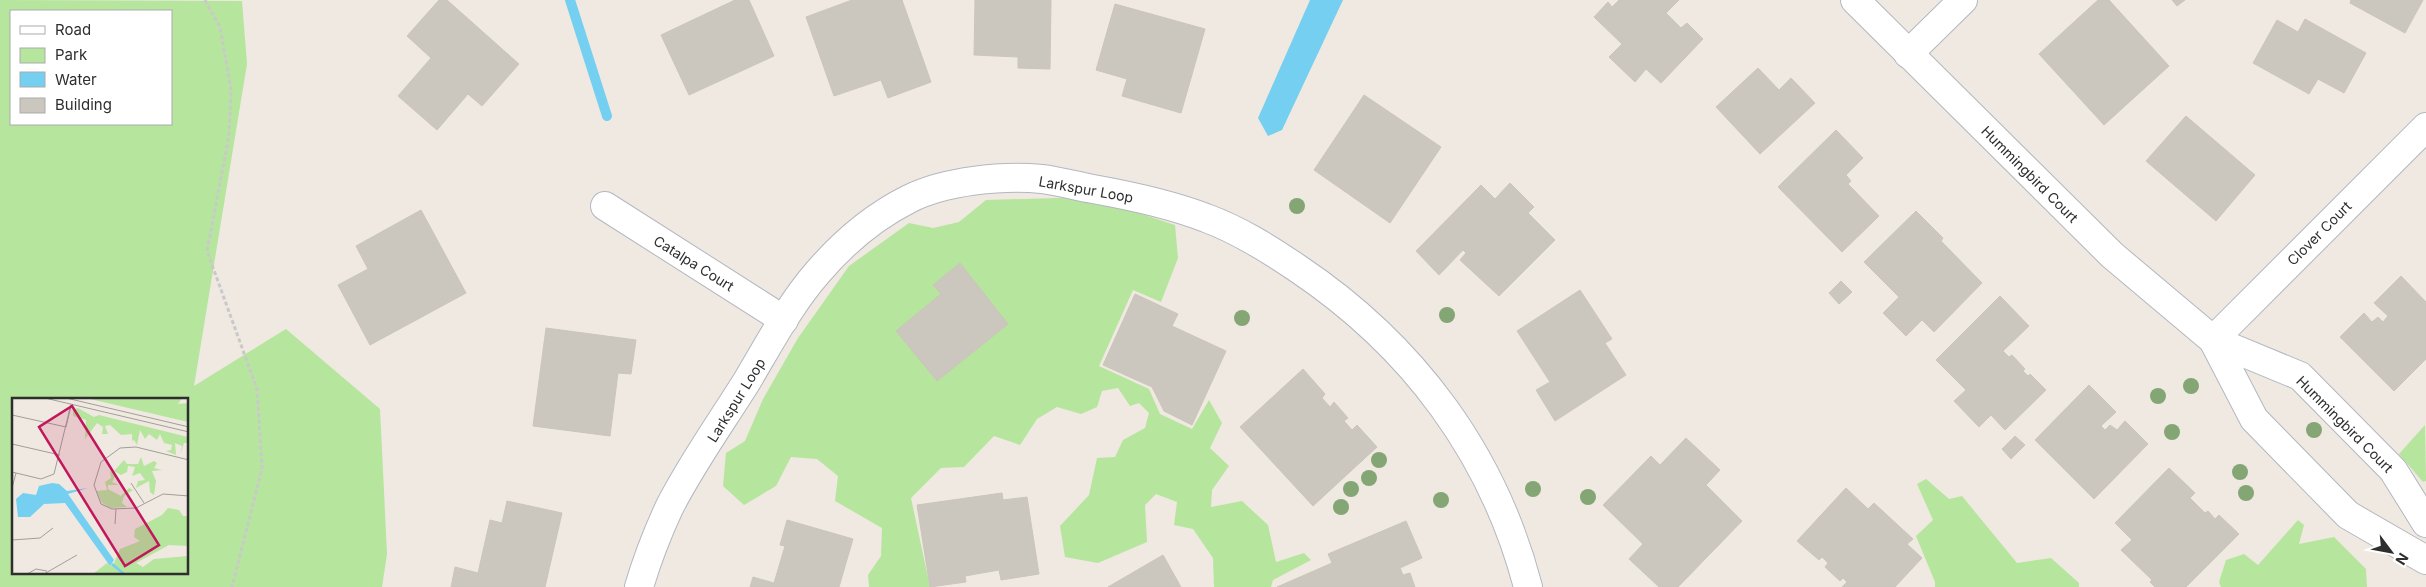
<svg xmlns="http://www.w3.org/2000/svg" width="2426" height="587" viewBox="0 0 2426 587" font-family="Inter,sans-serif">
	<style>
		.green { fill: #b6e59e; fill-rule: evenodd }
		.water { fill: #75cff0 }
		.lines { fill: none; stroke-linecap: round; stroke-linejoin: round }
		.stream { stroke: #75cff0; stroke-width: 10 }
		.building { fill: #cbc7bf; stroke: #cbc5ba }
		.minor-casing { stroke: #b4b7c1; stroke-width: 30 }
		.path { stroke: #c9c9c9; stroke-width: 3; stroke-dasharray: 4 2.5; stroke-linecap: butt }
		.minor { stroke: #fff; stroke-width: 28 }
		.tree { fill: #84a574 }
		.labels { text-anchor: middle; dominant-baseline: central; stroke-width: 4; stroke-linejoin: round; paint-order: stroke }
		.street-label { font-size: 14px; fill: #2e2e2e; stroke: #fff }
		.inset-river { fill: none; stroke: #75cff0; stroke-width: 2.5 }
		.inset-road { fill: none; stroke: #a29e99; stroke-width: 1 }
		.view { fill: #c2185b; fill-opacity: 0.15; stroke: #c2185b; stroke-width: 2.5 }
		.inset-edge { fill: none; stroke: #2e2e2e; stroke-width: 2.5 }
	</style>
	<rect width="100%" height="100%" fill="#efe9e1"/>
	<g class="green">
		<path d="M0,0L242,1L247,64L194,386L286,329L380,409L387,554L382,587H0ZM11,11H171V124H11ZM14,400H188V573H14Z"/>
		<polygon points="1090,197 1175,225 1178,258 1161,302 1133,290 1099,366 1149,389 1160,414 1192,429 1209,400 1222,423 1210,448 1229,466 1212,490 1211,507 1242,501 1268,525 1276,562 1304,553 1311,560 1273,580 1271,587 1214,587 1213,558 1193,529 1174,525 1177,502 1156,494 1145,505 1147,542 1098,563 1065,557 1060,526 1089,495 1097,458 1115,457 1123,440 1145,428 1149,413 1139,403 1130,406 1118,388 1102,391 1097,407 1081,414 1057,407 1037,419 1020,445 994,436 964,467 941,468 911,498 930,587 869,587 868,575 881,556 882,528 835,501 838,476 817,459 791,457 776,486 744,505 723,486 726,453 745,441 763,399 798,338 849,266 909,223 933,228 959,222 986,200"/>
		<polygon points="2425,425 2426,481 2423,482 2399,454"/>
		<polygon points="1926,479 1949,499 1962,496 2017,563 2051,558 2079,583 2079,587 1935,587 1935,582 1916,536 1933,520 1917,484"/>
		<polygon points="2298,520 2304,525 2299,544 2334,537 2366,569 2367,587 2221,587 2219,582 2226,560 2244,554 2258,565"/>
	</g>
	<polygon class="water" points="1310,0 1343,0 1282,130 1268,136 1258,118"/>
	<g class="lines">
		<polyline class="stream" points="570,0 607,116"/>
	</g>
	<g class="building">
		<polygon points="439,0 447,0 519,64 482,106 468,94 437,130 398,96 431,58 407,36"/>
		<polygon points="735,0 749,0 774,56 689,95 661,35"/>
		<polygon points="852,0 902,0 931,82 888,98 881,80 834,96 806,17"/>
		<polygon points="975,0 1051,0 1050,69 1018,68 1018,57 974,55"/>
		<polygon points="1619,0 1679,0 1666,13 1681,28 1687,23 1703,39 1661,83 1646,69 1635,82 1609,57 1622,44 1594,17 1608,2 1612,7"/>
		<polygon points="2098,0 2109,0 2169,66 2104,125 2039,54"/>
		<polygon points="2172,0 2185,0 2177,6"/>
		<polygon points="2351,0 2423,0 2405,33 2350,3"/>
		<polygon points="1115,4 1205,29 1181,113 1122,96 1127,79 1096,70"/>
		<polygon points="2305,19 2366,53 2344,93 2318,79 2309,94 2253,63 2277,20 2298,32"/>
		<polygon points="1758,68 1779,90 1791,78 1815,103 1760,154 1716,107"/>
		<polygon points="1364,95 1441,147 1390,223 1314,170"/>
		<polygon points="2186,116 2255,175 2216,221 2146,161"/>
		<polygon points="1836,130 1863,158 1846,175 1851,181 1848,184 1879,216 1842,252 1778,187"/>
		<polygon points="1510,183 1534,207 1528,213 1555,240 1499,296 1460,260 1466,253 1463,250 1439,275 1416,251 1481,185 1495,199"/>
		<polygon points="421,210 466,293 370,345 338,285 368,269 356,246"/>
		<polygon points="1916,211 1943,238 1941,241 1982,283 1934,332 1922,320 1906,336 1883,313 1899,297 1864,262"/>
		<polygon points="960,263 1008,324 937,381 896,331 941,294 933,285"/>
		<polygon points="2401,276 2426,302 2426,359 2394,391 2340,337 2364,313 2372,322 2378,317 2383,322 2388,316 2374,303"/>
		<polygon points="1841,281 1852,292 1839,304 1829,293"/>
		<polygon points="1580,290 1612,339 1605,343 1626,375 1555,421 1536,390 1550,382 1517,331"/>
		<polygon points="1135,294 1178,314 1172,326 1226,351 1192,425 1164,411 1152,387 1103,365"/>
		<polygon points="2000,296 2029,326 2003,351 2009,357 2012,355 2025,369 2023,371 2028,376 2030,374 2046,390 2005,430 1991,415 1979,427 1954,401 1966,390 1936,360"/>
		<polygon points="546,328 636,340 631,374 618,373 610,436 533,426"/>
		<polygon points="1303,369 1325,394 1322,398 1330,407 1334,402 1348,418 1344,421 1352,430 1357,425 1377,447 1313,506 1240,427"/>
		<polygon points="2089,385 2116,412 2101,426 2105,430 2110,425 2117,430 2125,421 2148,444 2094,499 2035,440"/>
		<polygon points="2015,436 2025,445 2011,459 2002,449"/>
		<polygon points="1686,438 1720,470 1706,485 1742,521 1678,587 1659,587 1629,559 1643,544 1603,505 1651,456 1660,465"/>
		<polygon points="2169,468 2195,493 2190,498 2205,513 2208,511 2215,519 2219,515 2239,534 2186,587 2155,587 2150,582 2152,580 2121,550 2132,540 2115,523"/>
		<polygon points="1846,488 1868,509 1874,503 1913,539 1907,544 1922,558 1895,587 1842,587 1847,582 1843,578 1840,581 1825,567 1828,563 1822,557 1819,560 1797,541"/>
		<polygon points="1002,493 1003,500 1027,497 1039,574 1001,580 999,570 965,576 966,582 930,587 917,505"/>
		<polygon points="507,501 562,513 545,587 451,587 455,567 478,573 490,520 502,523"/>
		<polygon points="787,520 853,539 839,587 750,587 753,577 774,583 785,546 780,545"/>
		<polygon points="1406,521 1422,558 1400,568 1403,575 1410,573 1415,587 1277,587 1332,563 1328,554"/>
		<polygon points="1163,555 1181,587 1108,587"/>
	</g>
	<g class="lines">
		<g class="minor-casing">
			<g id="minor">
				<polyline points="1855,0 2112,255 2213,340 2300,376 2393,470 2426,523"/>
				<polyline points="1908,54 1963,0"/>
				<polyline points="605,206 784,320"/>
				<polyline points="2213,340 2254,419 2348,515 2426,560"/>
				<polyline points="2213,340 2426,127"/>
				<path d="M639,587C647,560 657,534 669,508C690,466 722,421 747,381C769,344 790,304 818,272C843,243 875,216 909,199C944,181 1003,175 1042,179C1059,181 1076,186 1093,189C1132,196 1170,204 1206,218C1239,230 1269,249 1297,268C1412,345 1493,453 1528,587"/>
			</g>
		</g>
		<polyline class="path" points="205,0 220,27 231,90 229,136 207,251 257,389 262,468 232,587"/>
		<use href="#minor" class="minor"/>
	</g>
	<g class="tree">
		<circle cx="1297" cy="206" r="8"/>
		<circle cx="1447" cy="315" r="8"/>
		<circle cx="1242" cy="318" r="8"/>
		<circle cx="2191" cy="386" r="8"/>
		<circle cx="2158" cy="396" r="8"/>
		<circle cx="2314" cy="430" r="8"/>
		<circle cx="2172" cy="432" r="8"/>
		<circle cx="1379" cy="460" r="8"/>
		<circle cx="2240" cy="472" r="8"/>
		<circle cx="1369" cy="478" r="8"/>
		<circle cx="1351" cy="489" r="8"/>
		<circle cx="1533" cy="489" r="8"/>
		<circle cx="2246" cy="493" r="8"/>
		<circle cx="1588" cy="497" r="8"/>
		<circle cx="1441" cy="500" r="8"/>
		<circle cx="1341" cy="507" r="8"/>
	</g>
	<g class="labels">
		<g class="street-label">
			<text transform="translate(2030 174) rotate(45)">Hummingbird Court</text>
			<text transform="translate(1086 189) rotate(10)">Larkspur Loop</text>
			<text transform="translate(2319 233) rotate(-45)">Clover Court</text>
			<text transform="translate(694 263) rotate(32)">Catalpa Court</text>
			<text transform="translate(736 400) rotate(-58)">Larkspur Loop</text>
			<text transform="translate(2345 424) rotate(45)">Hummingbird Court</text>
		</g>
	</g>
	<g transform="translate(12 398)">
		<rect width="176" height="176" fill="#efe9e1"/>
		<path d="M74,0H170L166,6L176,5V24ZM66,10L82,19L87,17L176,39V45H172L168,57L170,48L163,45L164,57L154,53L159,52L160,47L152,45L148,36L145,42L137,36L133,41L128,32L125,47L122,42L120,43V36L109,37L98,27L93,28L96,36H90L91,29L85,25L73,41L74,22L61,18V12ZM129,59L132,68L142,63L145,65L142,70L150,72L140,73L144,83L142,97L138,94L137,83L124,90L126,83L133,82L128,75L120,78L123,69L116,68L115,74L109,77L102,73L112,62L115,66H126ZM98,73L104,77L100,84L107,87H96V91L109,98L117,90L121,92L112,98L110,105L115,109L98,110L89,104L84,93L95,92L93,84L99,80ZM156,110L167,112L171,118H176V148L157,147L124,165L131,169L142,161L176,158V176H81L95,165L98,168L102,165L108,151L128,143L122,139L123,131L150,117Z" fill="#b6e59e"/>
		<path d="M40,85L47,86L55,93L76,90L56,96L102,162L98,168L53,105L32,106L18,119H6L4,101L11,95L24,97L27,88Z" fill="#75cff0"/>
		<path class="inset-river" d="M100,166L112,176"/>
		<path class="inset-road" d="M33,0L177,34M54,0L177,29M0,17L54,29M54,29L59,8M0,46L48,57M177,62L124,49L108,50L89,64L82,87L89,106L100,111L124,110L151,96L177,98M0,74L29,81L42,76L59,6M119,85L132,105M0,90L4,75M103,126L104,111M0,142L28,140L41,130M15,176L24,171L35,173M32,176L65,157"/>
		<path class="view" d="M60,8L147,147L113,168L27,29Z"/>
		<rect width="176" height="176" class="inset-edge"/>
	</g>
	<rect x="10" y="10" width="162" height="115" fill="#ffffff" stroke="#ababab"/>
	<rect x="20" y="26" width="25" height="8" fill="#ffffff" stroke="#ababab"/>
	<text x="55" y="35" font-size="15" fill="#2e2e2e">Road</text>
	<rect x="20" y="48" width="25" height="15" fill="#b6e59e" stroke="#ababab"/>
	<text x="55" y="60" font-size="15" fill="#2e2e2e">Park</text>
	<rect x="20" y="72" width="25" height="15" fill="#75cff0" stroke="#ababab"/>
	<text x="55" y="85" font-size="15" fill="#2e2e2e">Water</text>
	<rect x="20" y="98" width="25" height="15" fill="#cbc7bf" stroke="#ababab"/>
	<text x="55" y="110" font-size="15" fill="#2e2e2e">Building</text>
	<g transform="translate(2391 552) rotate(122)" stroke="#ffffff" stroke-width="4" paint-order="stroke">
	<path d="M0-4L9 19L0 12L-9 19Z" fill="#2e2e2e"/>
	<text y="-8" font-size="14" font-weight="bold" text-anchor="middle" fill="#2e2e2e">N</text>
	</g>
</svg>
